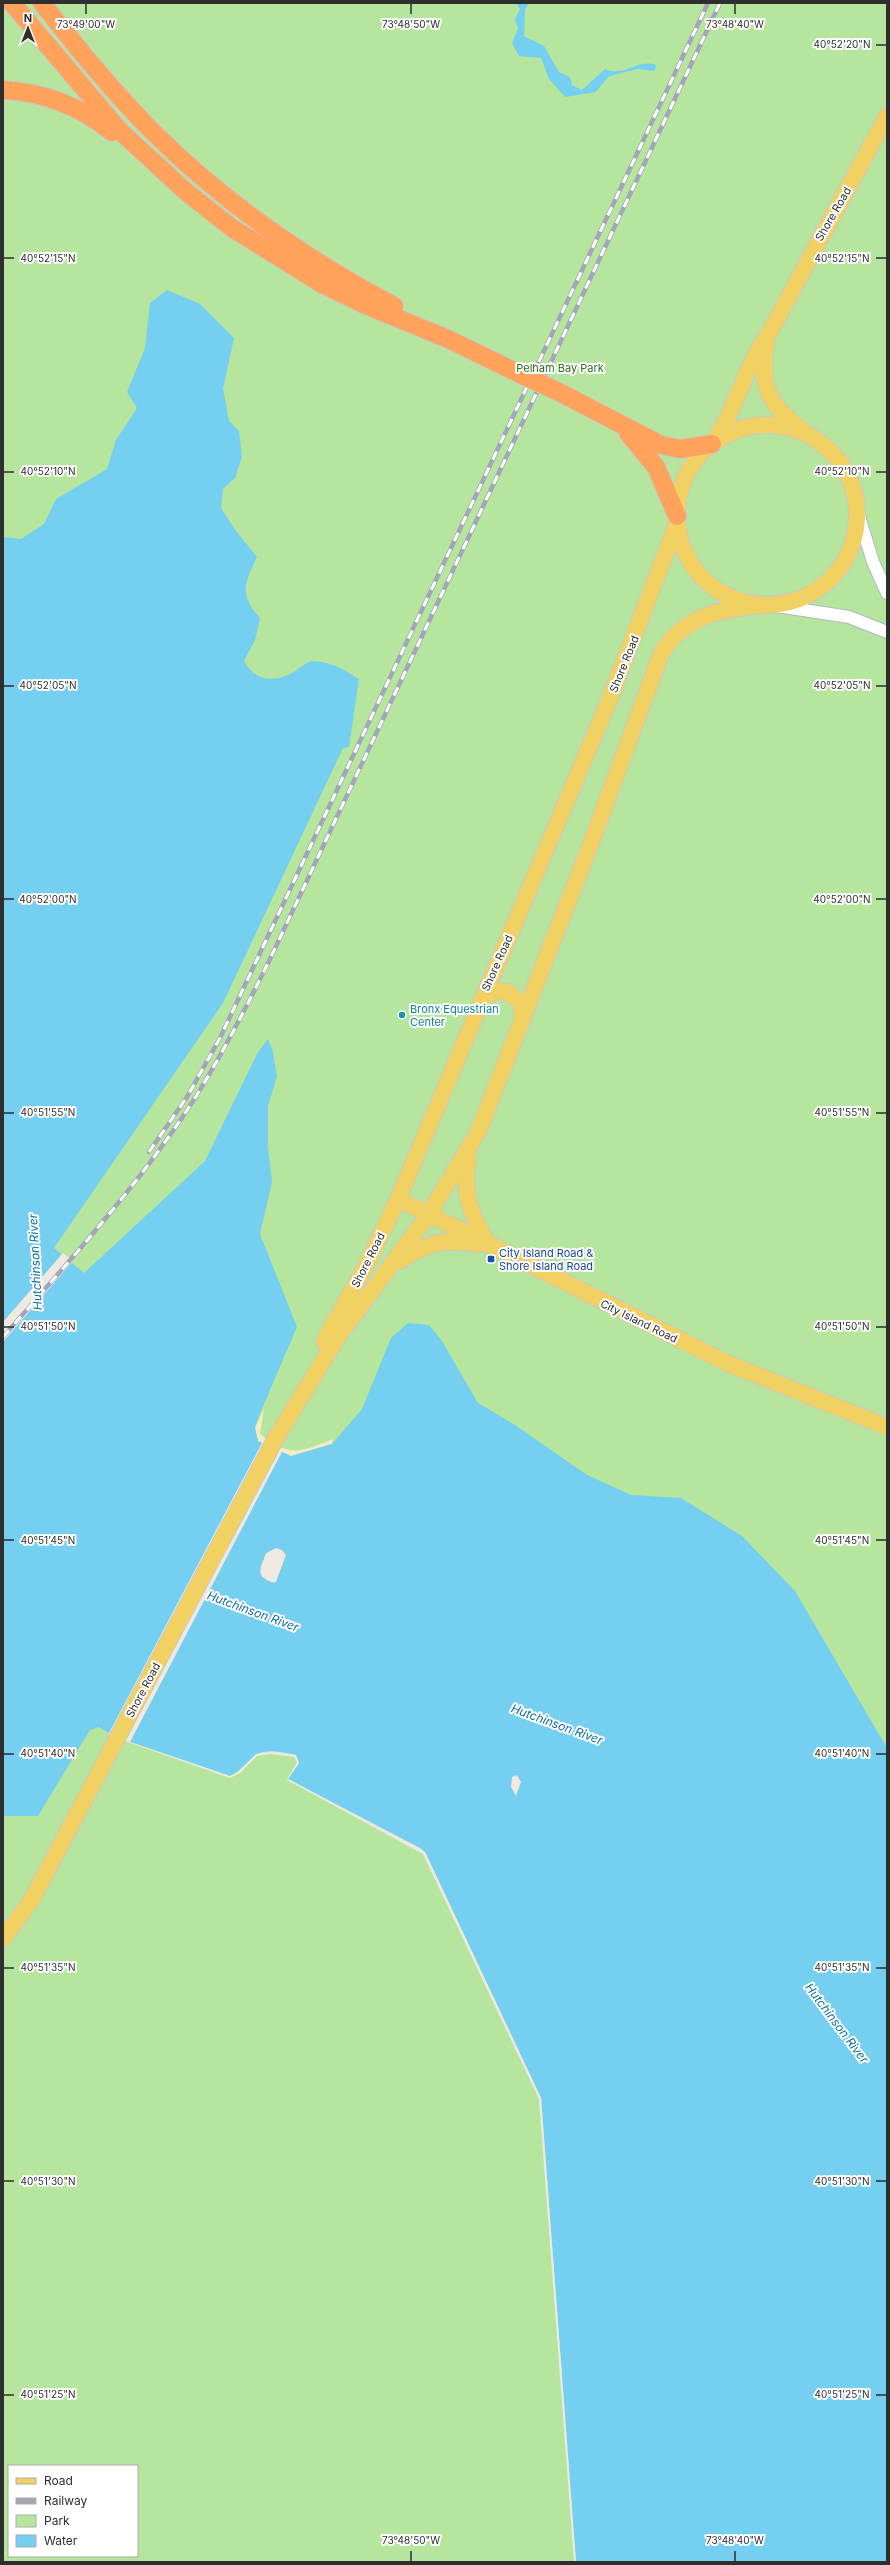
<svg xmlns="http://www.w3.org/2000/svg" width="890" height="2565" viewBox="0 0 890 2565" font-family="Inter,sans-serif">
	<style>
		.green { fill: #b6e59e; fill-rule: evenodd }
		.sand { fill: #f3ecc5 }
		.water { fill: #75cff0; fill-rule: evenodd }
		.pier { fill: #efe9e1 }
		.lines { fill: none; stroke-linecap: round; stroke-linejoin: round }
		.minor-casing { stroke: #b4b7c1; stroke-width: 14 }
		.major-casing { stroke: #c9c9c9; stroke-width: 18 }
		.highway-casing { stroke: #c9c9c9; stroke-width: 20 }
		.minor { stroke: #fff; stroke-width: 12 }
		.major { stroke: #f2d163; stroke-width: 16 }
		.highway { stroke: #ffa35c; stroke-width: 18 }
		.rail-casing { stroke: #a3a6b8; stroke-width: 4.5 }
		.rail { stroke: #fff; stroke-width: 3; stroke-dasharray: 9; stroke-linecap: butt }
		.highway-bridge-casing { stroke: #c9c9c9; stroke-width: 20; stroke-linecap: butt }
		.highway-bridge { stroke: #ffa35c; stroke-width: 18 }
		.ticks { fill: none; stroke: #2e2e2e; stroke-width: 1.5 }
		.culture-dot { fill: #0f9aa8; stroke: #fff; stroke-width: 1.5 }
		.transit-dot { fill: #1a4fb4; stroke: #fff; stroke-width: 1.5 }
		.labels { text-anchor: middle; dominant-baseline: central; stroke-width: 4; stroke-linejoin: round; paint-order: stroke }
		.street-label { font-size: 11px; fill: #2e2e2e; stroke: #fff }
		.park-label { font-size: 11px; fill: #2c6e1b; stroke: #fff }
		.culture-label { font-size: 11px; fill: #0d838f; stroke: #fff; text-anchor: start }
		.transit-label { font-size: 11px; fill: #164399; stroke: #fff; text-anchor: start }
		.water-label { font-size: 12px; font-style: italic; fill: #0d6fa3; stroke: #fff }
		.ticks-label { font-size: 10px; text-anchor: middle; fill: #2e2e2e; stroke: #fff; stroke-width: 4; stroke-linejoin: round; paint-order: stroke }
	</style>
	<rect width="100%" height="100%" fill="#efe9e1"/>
	<g class="green">
		<path d="M3,3H887V1804L261,1579L257,1572L258,1441L84,1274L54,1248L3,919ZM276,1548L282,1550L286,1555L276,1582C272,1583 271,1582 267,1580C255,1574 262,1565 266,1553Z"/>
		<path d="M3,1672L256,1754L271,1752L296,1755L299,1763L288,1779L425,1852L541,2098L576,2562H3ZM9,2466H137V2556H9Z"/>
	</g>
	<path class="sand" d="M264,1408L260,1434C290,1458 300,1452 333,1439L332,1444L291,1456L258,1441L255,1428Z"/>
	<g class="water">
		<path d="M516,3H529L525,10L524,36L544,46L559,72L570,77L572,85L582,90L605,69C623,78 638,58 656,65L655,71L638,69L617,74L608,77L596,92L565,97L549,79L541,58L519,56L512,43L518,29L515,19L520,9Z"/>
		<path d="M167,290L200,304L234,338L223,389L229,421L239,431L242,457L235,478L223,489L221,508L236,531L257,557C245,583 238,594 260,618L255,640L244,661C254,680 271,683 290,674C297,671 306,661 314,661C332,662 344,670 359,679L349,747L343,748L223,1003L54,1248L84,1273L205,1161L258,1052L268,1039L273,1052L277,1077L268,1106V1146L272,1182L260,1234L297,1327L258,1418L255,1428L258,1441L291,1456L332,1444L362,1409L391,1338L408,1323L429,1325L442,1341L478,1403L515,1425L587,1475L631,1495L681,1498L742,1536L795,1591L887,1748V2562H576L541,2098L425,1852L420,1848L288,1779L299,1763L296,1755C285,1753 264,1748 255,1756C246,1762 240,1771 230,1776L113,1736L99,1727L90,1730L38,1816H3V537L21,539L44,524L56,499L107,469L116,440L137,408L127,392L145,348L150,303ZM276,1548L282,1550L286,1555L276,1582C272,1583 271,1582 267,1580C255,1574 262,1565 266,1553ZM517,1775L521,1782L516,1796L511,1787L512,1777Z"/>
	</g>
	<g class="pier">
		<polygon points="63,1253 73,1261 3,1342 3,1322"/>
		<polygon points="263,1441 283,1450 130,1742 230,1776 238,1772 256,1754 271,1752 296,1755 299,1763 288,1779 425,1852 541,2098 576,2562 574,2562 539,2099 423,1854 287,1780 297,1762 294,1757 271,1754 257,1756 240,1773 230,1778 108,1735"/>
	</g>
	<g class="lines">
		<g class="minor-casing">
			<g id="minor">
				<polyline points="857,510 873,562 887,593"/>
				<polyline points="771,605 849,617 887,632"/>
			</g>
		</g>
		<g class="major-casing">
			<g id="major">
				<path d="M766,346C759,388 770,405 802,430"/>
				<circle cx="767" cy="515" r="90"/>
				<path d="M714,441C737,408 745,366 768,335L887,116"/>
				<polyline points="481,1001 494,991 507,992 521,1002 523,1020"/>
				<path d="M468,1154C463,1193 468,1212 489,1245"/>
				<polyline points="398,1199 729,1364 887,1427"/>
				<path d="M399,1261C431,1241 442,1239 479,1244"/>
				<polyline points="324,1341 369,1260 398,1199 608,703 677,524"/>
				<path d="M3,1939L32,1899L277,1436L339,1335L429,1214L479,1130L591,843L661,654C683,616 720,609 762,605"/>
			</g>
		</g>
		<g class="highway-casing">
			<g id="highway">
				<polyline points="12,3 119,130 184,190 232,228 322,284 365,305 448,339 520,374"/>
				<path d="M42,3C77,48 112,91 152,131C222,201 307,260 394,306"/>
				<path d="M3,90C43,92 81,107 112,132"/>
				<polyline points="561,393 661,445 680,449 712,444"/>
				<polyline points="628,433 656,467 677,516"/>
			</g>
		</g>
		<use href="#minor" class="minor"/>
		<use href="#major" class="major"/>
		<use href="#highway" class="highway"/>
		<g class="rail-casing">
			<g id="rail">
				<polyline points="149,1152 187,1097 220,1038 708,3"/>
				<path d="M3,1337C70,1260 140,1184 195,1098C223,1053 247,1006 270,959L720,3"/>
			</g>
		</g>
		<use href="#rail" class="rail"/>
		<g class="highway-bridge-casing">
			<polyline id="highway-bridge" points="520,374 561,393"/>
		</g>
		<use href="#highway-bridge" class="highway-bridge"/>
	</g>
	<path class="ticks" d="M86,4V14M411,4V14M735,4V14M876,45H886M4,258H14M876,258H886M4,472H14M876,472H886M4,686H14M876,686H886M4,899H14M876,899H886M4,1113H14M876,1113H886M4,1327H14M876,1327H886M4,1540H14M876,1540H886M4,1754H14M876,1754H886M4,1968H14M876,1968H886M4,2181H14M876,2181H886M4,2395H14M876,2395H886M411,2551V2561M735,2551V2561"/>
	<circle class="culture-dot" cx="402" cy="1015" r="4"/>
	<rect class="transit-dot" x="487" y="1255" width="8" height="8" rx="2"/>
	<g class="labels">
		<g class="street-label">
			<text transform="translate(833 214) rotate(-60)">Shore Road</text>
			<text transform="translate(624 664) rotate(-68)">Shore Road</text>
			<text transform="translate(497 963) rotate(-66)">Shore Road</text>
			<text transform="translate(368 1260) rotate(-63)">Shore Road</text>
			<text transform="translate(639 1321) rotate(26)">City Island Road</text>
			<text transform="translate(143 1690) rotate(-62)">Shore Road</text>
		</g>
		<g class="park-label">
			<text x="560" y="368">Pelham Bay Park</text>
		</g>
		<g class="culture-label">
			<text x="410" y="1009">Bronx Equestrian<tspan x="410" dy="13">Center</tspan></text>
		</g>
		<g class="transit-label">
			<text x="499" y="1253">City Island Road &amp;<tspan x="499" dy="13">Shore Island Road</tspan></text>
		</g>
		<g class="water-label">
			<text transform="translate(35 1262) rotate(-93)">Hutchinson River</text>
			<text transform="translate(253 1611) rotate(20)">Hutchinson River</text>
			<text transform="translate(557 1724) rotate(20)">Hutchinson River</text>
			<text transform="translate(837 2023) rotate(53)">Hutchinson River</text>
		</g>
	</g>
	<g class="ticks-label">
		<text x="86" y="28">73°49'00"W</text>
		<text x="411" y="28">73°48'50"W</text>
		<text x="735" y="28">73°48'40"W</text>
		<text x="842" y="48">40°52'20"N</text>
		<text x="48" y="262">40°52'15"N</text>
		<text x="842" y="262">40°52'15"N</text>
		<text x="48" y="475">40°52'10"N</text>
		<text x="842" y="475">40°52'10"N</text>
		<text x="48" y="689">40°52'05"N</text>
		<text x="842" y="689">40°52'05"N</text>
		<text x="48" y="903">40°52'00"N</text>
		<text x="842" y="903">40°52'00"N</text>
		<text x="48" y="1116">40°51'55"N</text>
		<text x="842" y="1116">40°51'55"N</text>
		<text x="48" y="1330">40°51'50"N</text>
		<text x="842" y="1330">40°51'50"N</text>
		<text x="48" y="1544">40°51'45"N</text>
		<text x="842" y="1544">40°51'45"N</text>
		<text x="48" y="1757">40°51'40"N</text>
		<text x="842" y="1757">40°51'40"N</text>
		<text x="48" y="1971">40°51'35"N</text>
		<text x="842" y="1971">40°51'35"N</text>
		<text x="48" y="2185">40°51'30"N</text>
		<text x="842" y="2185">40°51'30"N</text>
		<text x="48" y="2398">40°51'25"N</text>
		<text x="842" y="2398">40°51'25"N</text>
		<text x="411" y="2544">73°48'50"W</text>
		<text x="735" y="2544">73°48'40"W</text>
	</g>
	<rect width="890" height="2565" fill="none" stroke="#2e2e2e" stroke-width="8"/>
	<rect x="8" y="2465" width="130" height="92" fill="#ffffff" stroke="#ababab"/>
	<rect x="16" y="2478" width="20" height="6" fill="#f2d163" stroke="#ababab"/>
	<text x="44" y="2485" font-size="12" fill="#2e2e2e">Road</text>
	<rect x="16" y="2498" width="20" height="6" fill="#a3a6b8" stroke="#ababab"/>
	<text x="44" y="2505" font-size="12" fill="#2e2e2e">Railway</text>
	<rect x="16" y="2515" width="20" height="12" fill="#b6e59e" stroke="#ababab"/>
	<text x="44" y="2525" font-size="12" fill="#2e2e2e">Park</text>
	<rect x="16" y="2535" width="20" height="12" fill="#75cff0" stroke="#ababab"/>
	<text x="44" y="2545" font-size="12" fill="#2e2e2e">Water</text>
	<g transform="translate(28 28)" stroke="#ffffff" stroke-width="3" paint-order="stroke">
	<path d="M0-3L7 15L0 10L-7 15Z" fill="#2e2e2e"/>
	<text y="-6" font-size="11" font-weight="bold" text-anchor="middle" fill="#2e2e2e">N</text>
	</g>
</svg>
